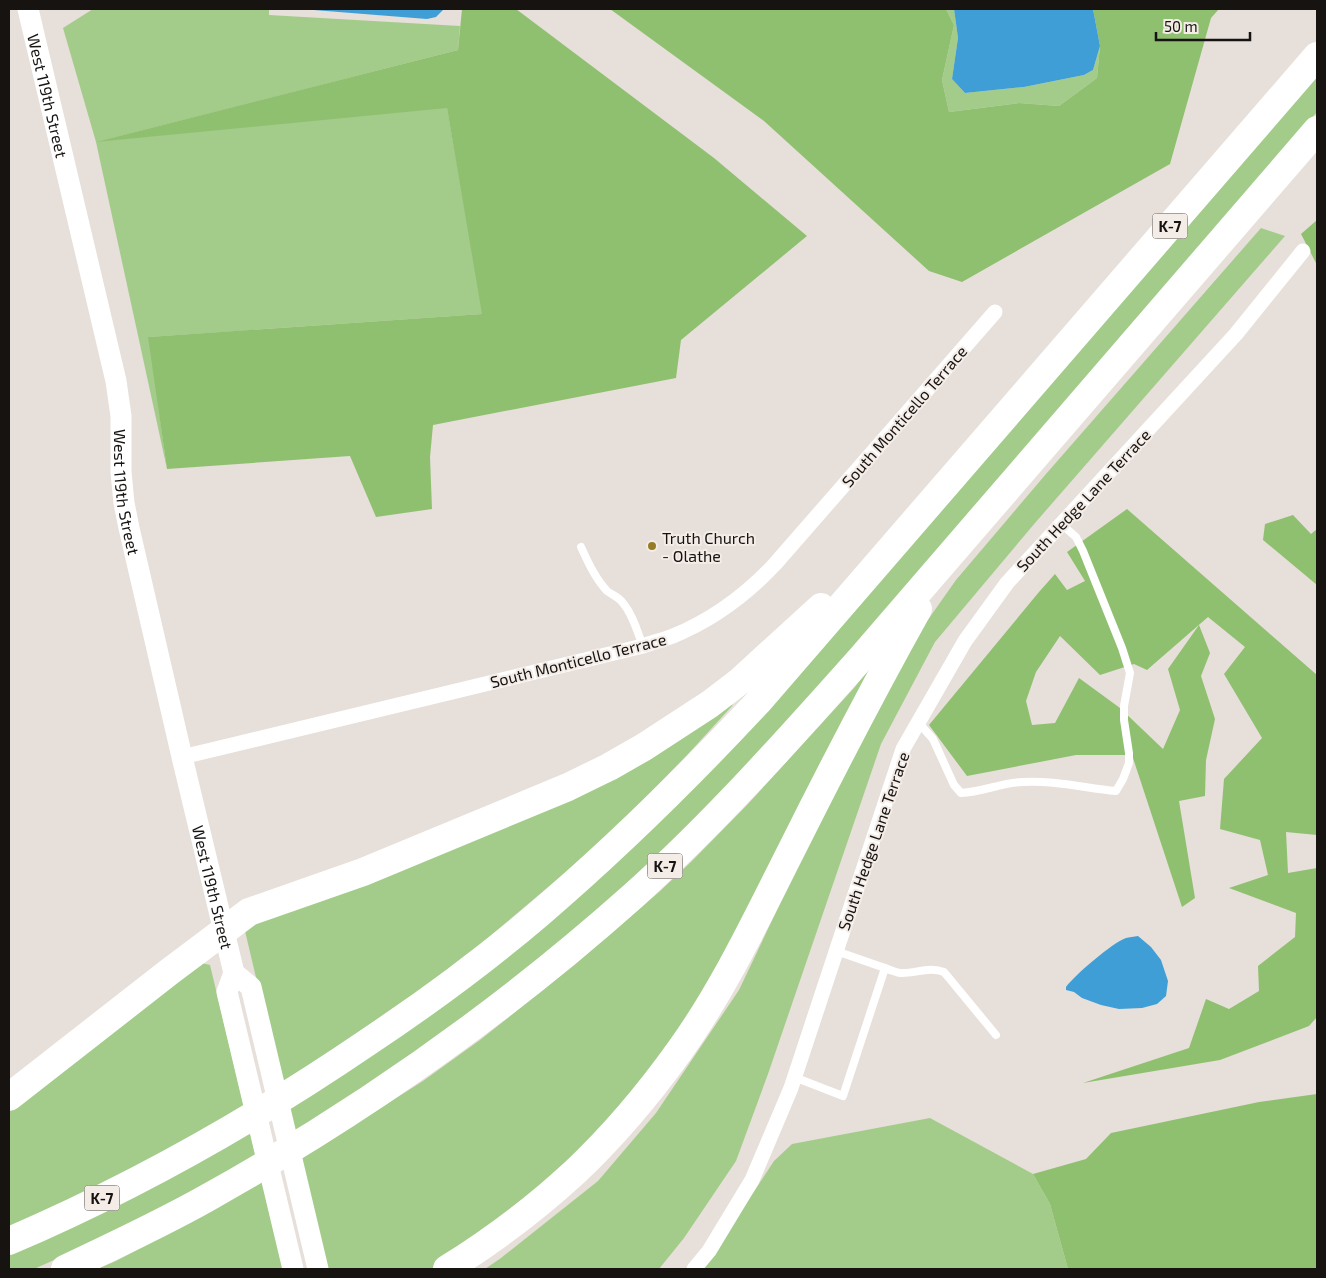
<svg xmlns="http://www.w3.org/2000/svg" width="1326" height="1278" viewBox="0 0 1326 1278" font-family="'Exo 2',sans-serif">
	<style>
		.green { fill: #a3cc8a }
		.forest { fill: #8fc070 }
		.water { fill: #3f9ed5 }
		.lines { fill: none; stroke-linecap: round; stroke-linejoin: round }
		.lane { stroke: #fff; stroke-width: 8 }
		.street { stroke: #fff; stroke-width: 15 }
		.secondary { stroke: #fff; stroke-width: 21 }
		.highway { stroke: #fff; stroke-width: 28 }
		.poi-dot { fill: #957d25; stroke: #f4ece7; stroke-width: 2 }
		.labels { text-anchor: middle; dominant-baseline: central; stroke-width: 4; stroke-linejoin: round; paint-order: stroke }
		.shield { fill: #f4ece7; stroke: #595451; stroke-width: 1 }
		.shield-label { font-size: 15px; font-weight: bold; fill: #161311 }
		.street-label { font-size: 16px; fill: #161311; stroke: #f4ece7 }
		.poi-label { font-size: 16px; fill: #161311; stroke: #f4ece7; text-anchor: start }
	</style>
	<rect width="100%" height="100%" fill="#e7dfd9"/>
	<g class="green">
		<polygon points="93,9 269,9 269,15 460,26 458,50 101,141 447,107 483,314 149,337 167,469 96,142 63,28"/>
		<polygon points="946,9 954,9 958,38 952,79 965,93 1024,87 1084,75 1093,70 1100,46 1097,78 1059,106 1019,103 949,112 942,80 954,25"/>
		<polygon points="1317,75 1317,112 849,653 750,763 668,848 344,1131 423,1081 480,1040 573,966 659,892 691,862 747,805 854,688 877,659 702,1004 625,1108 482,1237 433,1269 325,1269 245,931 247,927 735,693 732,706 689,753 622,822 567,871 489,937 432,981 319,1060 501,960"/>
		<polygon points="1261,228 1285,236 1035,523 935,642 881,744 768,1074 736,1161 684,1238 659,1269 485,1269 501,1258 598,1181 656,1113 739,990 816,828 896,665 956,580 1046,474"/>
		<polygon points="201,963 210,965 283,1269 97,1269 116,1261 222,1205 103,1238 34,1269 9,1269 9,1254 134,1167 83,1193 9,1227 9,1107"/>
		<polygon points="930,1118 1033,1174 1050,1204 1068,1269 703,1269 774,1161 792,1144"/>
	</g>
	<g class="forest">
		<polygon points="462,9 516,9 714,158 807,236 681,340 676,378 433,425 430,457 432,509 376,517 350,456 167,469 148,337 482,314 447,108 96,142 458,50"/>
		<polygon points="610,9 946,9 954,25 942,80 949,112 1019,103 1059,106 1097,78 1100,46 1093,9 1219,9 1211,18 1170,164 962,282 929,271 764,121"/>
		<polygon points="1317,220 1317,265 1301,234"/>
		<polygon points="1127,509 1317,675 1317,835 1286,832 1288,873 1317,868 1317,1017 1309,1026 1220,1060 1083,1083 1189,1048 1206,999 1229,1009 1259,991 1258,966 1295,937 1296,913 1229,888 1268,875 1260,840 1220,829 1224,779 1262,738 1224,674 1245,647 1208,617 1147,670 1134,664 1100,675 1060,636 1036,672 1026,701 1032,725 1055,723 1079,678 1120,708 1163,749 1180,710 1168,669 1199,625 1210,653 1201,676 1215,719 1206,760 1205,796 1179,801 1195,898 1182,907 1132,755 1076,755 967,776 929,725 1039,592 1055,574 1067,590 1085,581 1067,552"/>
		<polygon points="1293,515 1311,534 1317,529 1317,585 1263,540 1265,524"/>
		<polygon points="1317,1094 1317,1269 1068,1269 1050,1204 1033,1174 1086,1159 1111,1133 1259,1102"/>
	</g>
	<g class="water">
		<polygon points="301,9 443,9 443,10 436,17 427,19"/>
		<polygon points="954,9 1093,9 1100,46 1093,70 1084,75 1024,87 965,93 952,79 958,38"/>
		<path d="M1138,936L1151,947L1161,960L1168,981L1166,996L1157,1004L1142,1008L1119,1009L1101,1005L1082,998L1074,992L1066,990V987C1075,975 1112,943 1126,938C1129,937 1134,937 1138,936Z"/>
	</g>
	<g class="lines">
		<g class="lane">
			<path d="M581,547C588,562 595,578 607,591C612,595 619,597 623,603C633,615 637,631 643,646"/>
			<path d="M918,722L933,739L954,785L961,793C982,792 1001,783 1022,782C1053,780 1085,788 1116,791L1123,779L1129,763V753L1124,720V706L1130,673L1122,648L1083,551L1076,537L1061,524"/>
			<path d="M885,968C890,970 895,972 900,973C915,974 929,966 944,972L996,1035"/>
			<polyline points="794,1077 843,1096 885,968 836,951"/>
		</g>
		<g class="street">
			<path d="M182,757L643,646C653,642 663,640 673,636C712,620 746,595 775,564L995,312"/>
			<polyline points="694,1269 709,1251 752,1180 791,1088 903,749 965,641 1007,583 1236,334 1303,251"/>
		</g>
		<g class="secondary">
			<path id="s1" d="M28,9L116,381L121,416V472L124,503L129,528L182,757L234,973L227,992L293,1269"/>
			<polyline points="234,973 251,987 318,1269"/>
		</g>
		<g class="highway">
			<polyline points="9,1097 169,972 249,912 363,872 568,787 609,767 644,747 710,704 740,681 821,607"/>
			<path d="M9,1241C135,1187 255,1119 368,1042C428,1002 485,960 540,913C617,847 689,776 758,702L1317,56"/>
			<path d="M65,1269C113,1246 161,1224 207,1198C359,1113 503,1012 633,896C715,822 789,739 862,657L1317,130"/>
			<path d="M447,1269C492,1241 536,1208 575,1172C613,1136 650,1092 680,1050C725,987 758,916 793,847C833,767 874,688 918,609"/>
		</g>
	</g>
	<circle class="poi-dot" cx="652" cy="546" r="5"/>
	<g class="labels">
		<g class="shield">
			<rect x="1152.5" y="213.5" width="35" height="25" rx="4"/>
			<rect x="647.5" y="853.5" width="35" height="25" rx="4"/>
			<rect x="84.5" y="1185.5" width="35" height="25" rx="4"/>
		</g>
		<g class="shield-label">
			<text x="1170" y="226">K-7</text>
			<text x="665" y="866">K-7</text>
			<text x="102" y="1198">K-7</text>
		</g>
		<g class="street-label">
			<text stroke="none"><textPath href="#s1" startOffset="89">West 119th Street</textPath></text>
			<text transform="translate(904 416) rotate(-49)">South Monticello Terrace</text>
			<text stroke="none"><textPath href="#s1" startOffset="494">West 119th Street</textPath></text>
			<text transform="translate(1083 500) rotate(-47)">South Hedge Lane Terrace</text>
			<text transform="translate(578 660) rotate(-14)">South Monticello Terrace</text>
			<text transform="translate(873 841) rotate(-71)">South Hedge Lane Terrace</text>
			<text stroke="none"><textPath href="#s1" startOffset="899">West 119th Street</textPath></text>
		</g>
		<g class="poi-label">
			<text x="662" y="537">Truth Church<tspan x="662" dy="18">- Olathe</tspan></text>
		</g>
	</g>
	<rect width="1326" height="1278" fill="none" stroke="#161311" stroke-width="20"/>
	<path d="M1156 32v8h94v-8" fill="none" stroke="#161311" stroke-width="2.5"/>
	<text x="1164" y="32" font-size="15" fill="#161311" stroke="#f4ece7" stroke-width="4" paint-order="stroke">50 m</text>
</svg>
